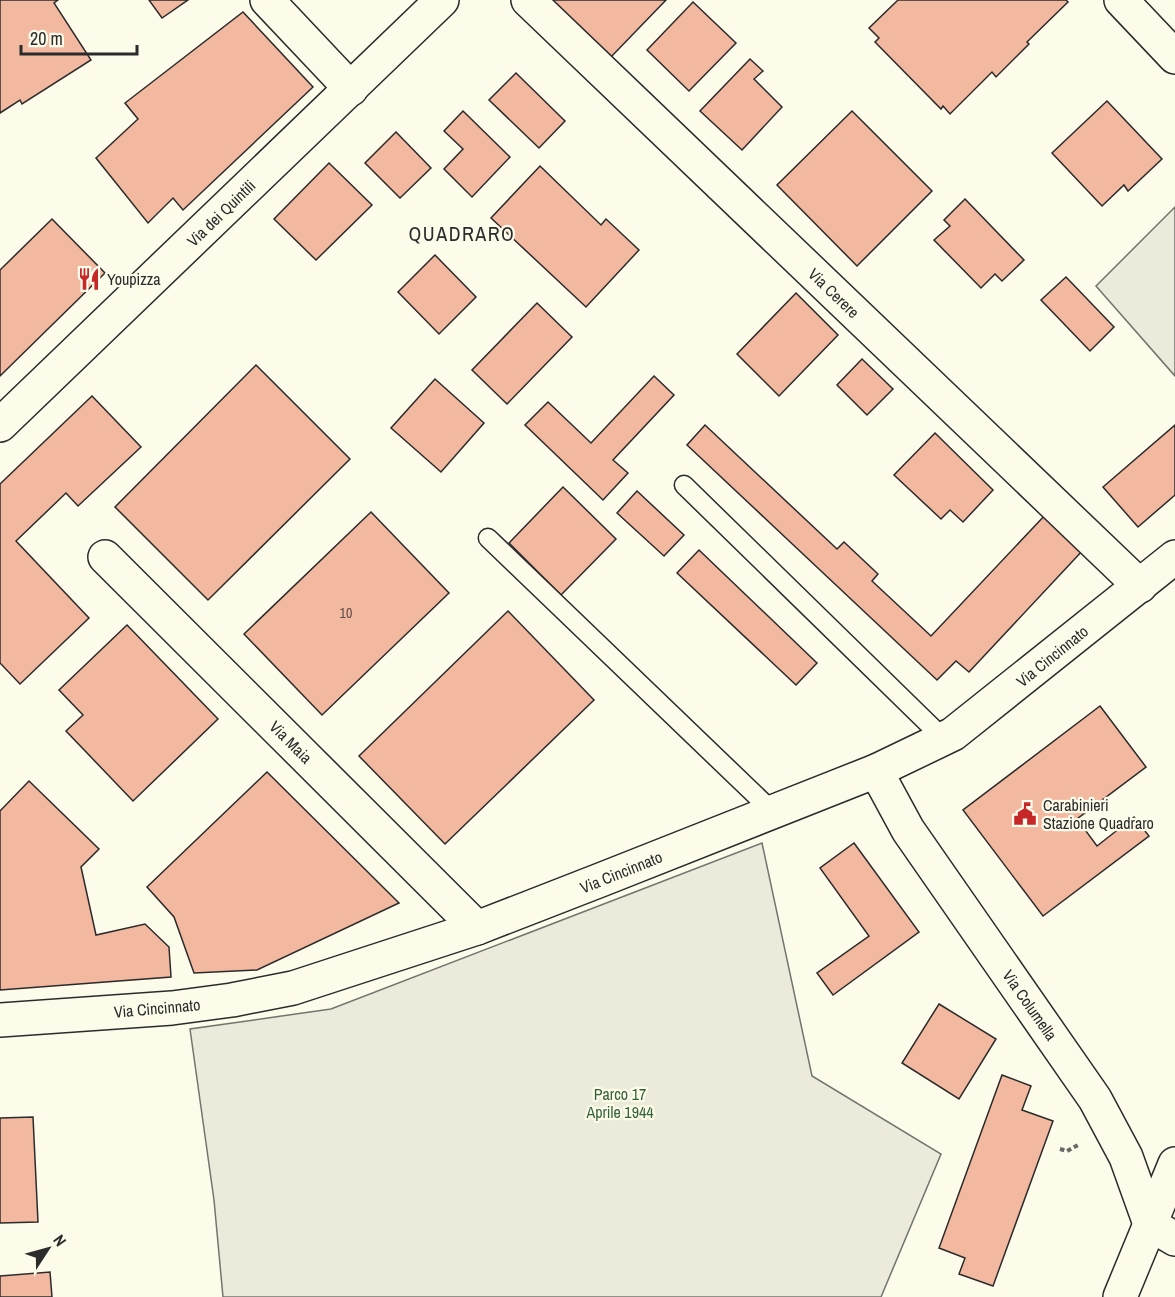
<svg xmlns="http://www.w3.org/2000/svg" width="1175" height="1297" viewBox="0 0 1175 1297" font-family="'Archivo Narrow',sans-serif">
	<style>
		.green { fill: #ecebdb; stroke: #74746e; stroke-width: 1.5 }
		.building { fill: #f2b8a0; stroke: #2b2b2b; stroke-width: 1.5 }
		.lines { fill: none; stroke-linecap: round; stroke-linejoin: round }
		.lane-casing { stroke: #2b2b2b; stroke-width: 21 }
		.street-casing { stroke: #2b2b2b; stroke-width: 36 }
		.path { stroke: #6a6964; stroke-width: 4; stroke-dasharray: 4.5 3; stroke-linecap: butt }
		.lane { stroke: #fdfbea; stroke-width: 18 }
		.street { stroke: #fdfbea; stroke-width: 33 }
		.labels { text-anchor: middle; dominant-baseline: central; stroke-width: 4.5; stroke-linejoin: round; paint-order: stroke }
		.number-label { font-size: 14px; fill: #5d4e48 }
		.street-label { font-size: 16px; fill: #2b2b2b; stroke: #fdfbea }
		.poi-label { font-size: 16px; fill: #2b2b2b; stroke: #fdfbea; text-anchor: start }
		.park-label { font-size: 16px; fill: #34623c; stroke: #fdfbea }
		.quarter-label { font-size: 20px; letter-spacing: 1.5px; fill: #2b2b2b; stroke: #fdfbea }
	</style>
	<rect width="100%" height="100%" fill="#fdfbea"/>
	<g class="green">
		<polygon points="1175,207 1175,376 1096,286"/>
		<polygon points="762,843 812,1076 941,1154 881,1297 223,1297 214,1200 190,1029 331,1009"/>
	</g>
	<g class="building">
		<polygon points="0,0 58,0 54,3 91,60 22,104 20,100 0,113"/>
		<polygon points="149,0 188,0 162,18"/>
		<polygon points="551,0 666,0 610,58"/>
		<polygon points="898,0 1066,0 1068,2 1027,42 1029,44 996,77 992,72 950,114 943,106 941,109 875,42 879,38 869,28"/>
		<polygon points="693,2 736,43 689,91 647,50"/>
		<polygon points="243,12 313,87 183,210 173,198 148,223 96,158 138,119 125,103"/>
		<polygon points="750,59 763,71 754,79 782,107 742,150 700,111"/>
		<polygon points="516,73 565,121 539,148 489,100"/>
		<polygon points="1107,101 1162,159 1128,191 1124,185 1102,206 1052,153"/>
		<polygon points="463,111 510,157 472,197 444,169 463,149 444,131"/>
		<polygon points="852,111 932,191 857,266 777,185"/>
		<polygon points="396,132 431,168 400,198 365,163"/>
		<polygon points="329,163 372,205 316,260 274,219"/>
		<polygon points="540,166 601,225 606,219 639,250 586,307 491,218"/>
		<polygon points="965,199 1024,260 1002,281 995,274 981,288 934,240 950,226 944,220"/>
		<polygon points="52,219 105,273 0,376 0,270"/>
		<polygon points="435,255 476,297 439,334 398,292"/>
		<polygon points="1066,277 1114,327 1090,351 1041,300"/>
		<polygon points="796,293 838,335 779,396 737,354"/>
		<polygon points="537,303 572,337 507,404 472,370"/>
		<polygon points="862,359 893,389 867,415 837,385"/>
		<polygon points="256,365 350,459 208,600 115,507"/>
		<polygon points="654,376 674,395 613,460 628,473 603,500 525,425 548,402 591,443"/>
		<polygon points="435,379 484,423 441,472 391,428"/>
		<polygon points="92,396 141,447 78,506 66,493 16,541 89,618 20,684 0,663 0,484"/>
		<polygon points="705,425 837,549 844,542 878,574 872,581 931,636 1047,513 1084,549 969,672 956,661 937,680 687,445"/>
		<polygon points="1175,425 1175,495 1138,527 1103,487"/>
		<polygon points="935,433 993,490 963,522 950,510 941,519 894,475"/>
		<polygon points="563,487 616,539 561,595 509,543"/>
		<polygon points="637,491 684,535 664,556 617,513"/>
		<polygon points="371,512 449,593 322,715 244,634"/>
		<polygon points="699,550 817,663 796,685 677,573"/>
		<polygon points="508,611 594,700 445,844 359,756"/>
		<polygon points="127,625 218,719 133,801 66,731 83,715 59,690"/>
		<polygon points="1100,706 1146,767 1077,819 1097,846 1134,817 1149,836 1043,916 963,810"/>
		<polygon points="267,772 399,903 257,970 194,973 174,917 147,887"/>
		<polygon points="29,781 99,849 81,867 96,935 145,924 169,947 171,977 0,990 0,811"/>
		<polygon points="854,843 919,932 833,995 817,973 869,936 820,868"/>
		<polygon points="939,1004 996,1039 959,1099 902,1063"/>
		<polygon points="1002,1075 1031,1086 1022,1110 1053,1121 993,1286 959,1274 965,1258 939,1248"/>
		<polygon points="33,1117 38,1222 0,1223 0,1118"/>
		<polygon points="50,1272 52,1297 0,1297 0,1276"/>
	</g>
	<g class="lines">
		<g class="lane-casing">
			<g id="lane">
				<polyline points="684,485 944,739"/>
				<polyline points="488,538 772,811"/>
			</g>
		</g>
		<g class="street-casing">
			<g id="street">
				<polyline points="267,0 351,89"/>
				<polyline points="528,0 1140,586"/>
				<polyline points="1121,0 1175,57"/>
				<polyline points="0,425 442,0"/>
				<polyline points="105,557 477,928"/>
				<polyline points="876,771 908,830 1095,1099 1126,1157 1150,1224 1175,1239"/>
				<polyline points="0,1020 172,1008 232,1000 293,988 477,928 603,879 876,771 953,734 1175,557"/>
				<polyline points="1120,1297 1175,1164"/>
			</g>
		</g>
		<polyline class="path" points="1060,1149 1067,1151 1078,1145"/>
		<use href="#lane" class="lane"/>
		<use href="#street" class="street"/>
	</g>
	<defs>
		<g id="restaurant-bare" transform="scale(1.8)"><path d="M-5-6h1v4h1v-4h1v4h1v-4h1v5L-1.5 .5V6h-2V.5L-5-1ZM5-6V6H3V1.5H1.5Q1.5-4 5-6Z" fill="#c62828" stroke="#fdfbea" stroke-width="2.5" paint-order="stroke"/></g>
		<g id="civic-bare" transform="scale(1.8)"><path d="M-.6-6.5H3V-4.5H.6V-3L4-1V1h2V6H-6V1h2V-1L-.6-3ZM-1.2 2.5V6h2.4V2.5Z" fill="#c62828" stroke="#fdfbea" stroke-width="2.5" paint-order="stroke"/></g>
	</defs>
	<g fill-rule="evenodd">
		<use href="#restaurant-bare" x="89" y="279"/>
		<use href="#civic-bare" x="1025" y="814"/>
	</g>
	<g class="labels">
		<g class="number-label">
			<text x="346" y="613">10</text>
		</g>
		<g class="street-label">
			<text transform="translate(221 213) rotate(-44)">Via dei Quintili</text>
			<text transform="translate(834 293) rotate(44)">Via Cerere</text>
			<text transform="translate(1052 656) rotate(-39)">Via Cincinnato</text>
			<text transform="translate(291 742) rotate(45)">Via Maia</text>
			<text transform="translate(621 872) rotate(-22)">Via Cincinnato</text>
			<text transform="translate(1030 1005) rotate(55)">Via Columella</text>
			<text transform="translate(157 1008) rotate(-5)">Via Cincinnato</text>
		</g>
		<g class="poi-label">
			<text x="107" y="279">Youpizza</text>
			<text x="1043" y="805">Carabinieri<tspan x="1043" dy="18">Stazione Quadraro</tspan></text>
		</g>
		<g class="park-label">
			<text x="620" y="1094">Parco 17<tspan x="620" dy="18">Aprile 1944</tspan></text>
		</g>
		<g class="quarter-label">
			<text x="462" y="233">QUADRARO</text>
		</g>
	</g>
	<g transform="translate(48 1249) rotate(54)" stroke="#fdfbea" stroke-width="4.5" paint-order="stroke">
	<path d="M0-4.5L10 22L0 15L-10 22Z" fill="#2b2b2b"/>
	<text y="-9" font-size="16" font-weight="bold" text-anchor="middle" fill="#2b2b2b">N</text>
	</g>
	<path d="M21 45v9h116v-9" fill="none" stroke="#2b2b2b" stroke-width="3"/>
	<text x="30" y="45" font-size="18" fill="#2b2b2b" stroke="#fdfbea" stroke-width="4.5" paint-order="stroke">20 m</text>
</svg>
